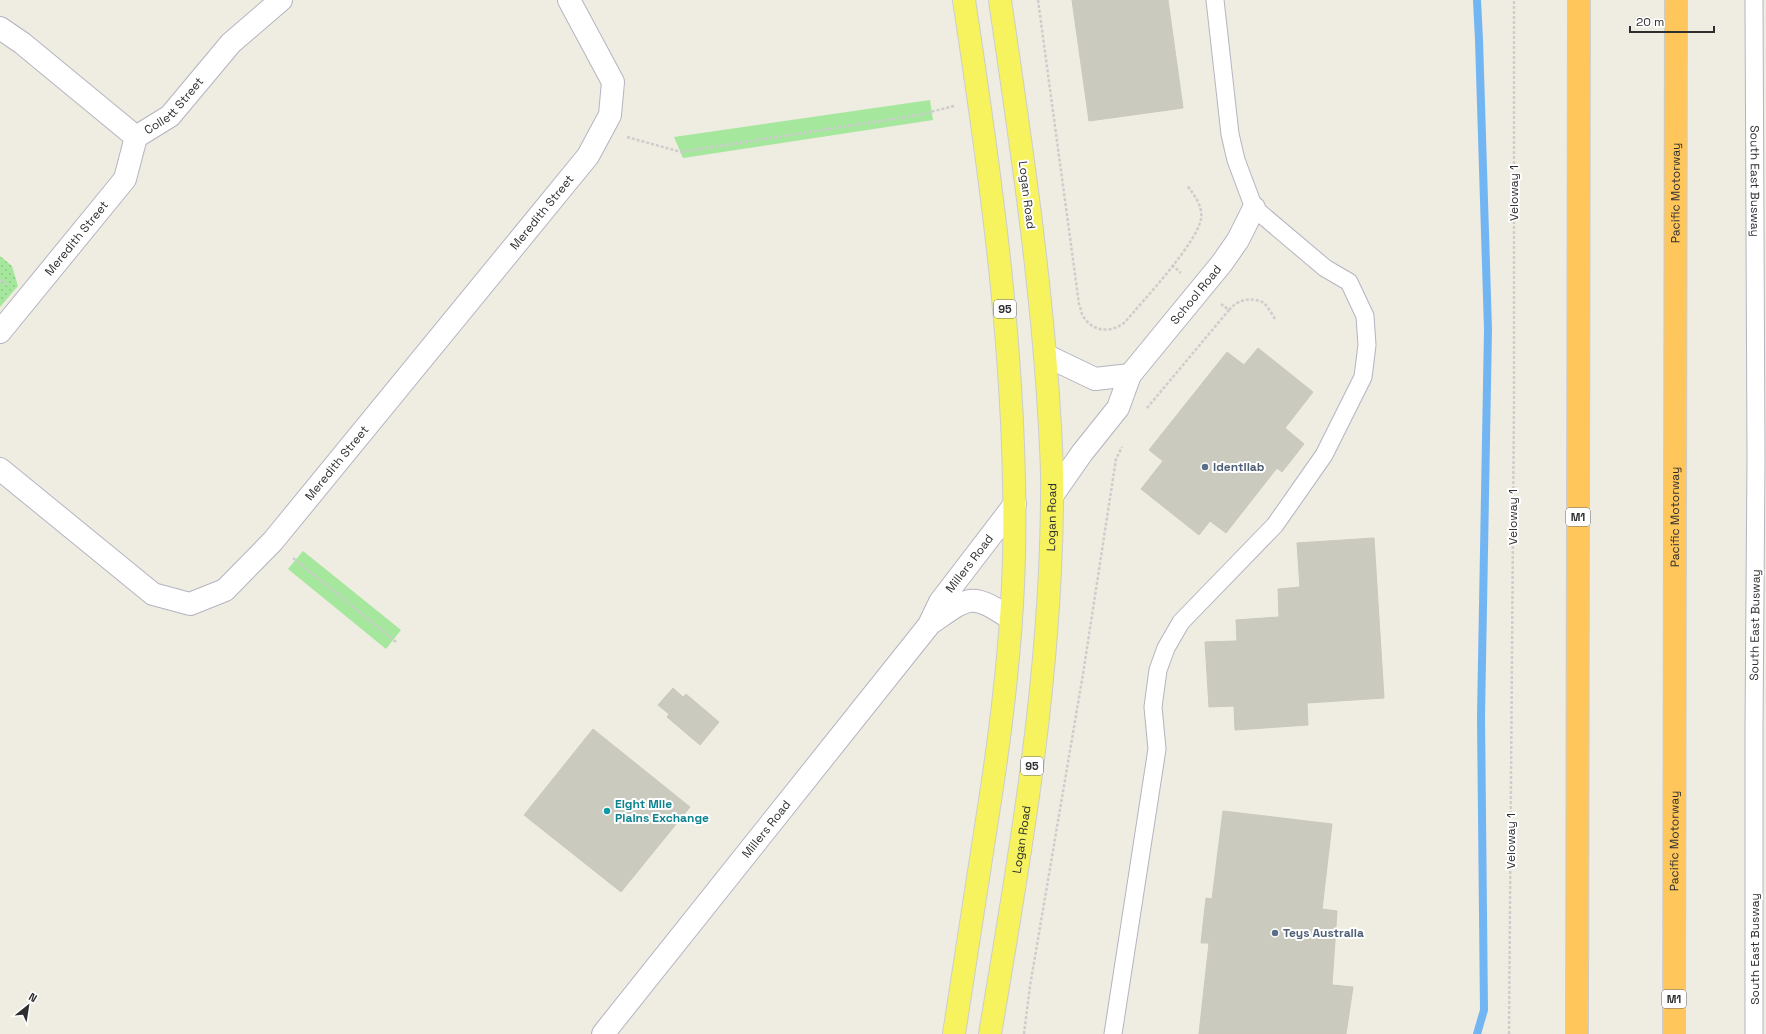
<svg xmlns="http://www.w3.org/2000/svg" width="1766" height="1034" viewBox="0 0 1766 1034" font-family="'Space Grotesk',sans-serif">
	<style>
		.grass { fill: #a5e79c }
		.park { fill: url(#park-dots) }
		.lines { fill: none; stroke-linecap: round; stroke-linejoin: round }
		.stream { stroke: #72b5f3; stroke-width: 8 }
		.building { fill: #cbcabf; stroke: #cbc9ba }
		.lane-casing { stroke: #b4b4c1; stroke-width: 19 }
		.street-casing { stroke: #b4b4c1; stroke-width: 24 }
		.secondary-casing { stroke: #b4b4c1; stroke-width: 24 }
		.primary-casing { stroke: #cdcdcd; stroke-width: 24 }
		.highway-casing { stroke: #cdcdcd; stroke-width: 24 }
		.path { stroke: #cdcdcd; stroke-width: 2.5; stroke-dasharray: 3 2; stroke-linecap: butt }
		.lane { stroke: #fff; stroke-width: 17 }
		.street { stroke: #fff; stroke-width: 22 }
		.secondary { stroke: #fff; stroke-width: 22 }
		.primary { stroke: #f6f35f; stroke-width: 22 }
		.highway { stroke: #ffc65c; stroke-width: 22 }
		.service-dot { fill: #5c6f8a; stroke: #fff; stroke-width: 1.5 }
		.culture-dot { fill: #0f9aa8; stroke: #fff; stroke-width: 1.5 }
		.labels { text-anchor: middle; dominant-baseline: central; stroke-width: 4; stroke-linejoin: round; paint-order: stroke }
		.shield { fill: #fff; stroke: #6d6d6d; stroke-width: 1 }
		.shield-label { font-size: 11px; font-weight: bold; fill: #2e2e2e }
		.street-label { font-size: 12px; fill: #2e2e2e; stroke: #fff }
		.service-label { font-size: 12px; font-weight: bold; fill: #4e5e75; stroke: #fff; text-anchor: start }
		.culture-label { font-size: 12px; font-weight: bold; fill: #0d838f; stroke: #fff; text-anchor: start }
	</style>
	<defs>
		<pattern id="park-dots" width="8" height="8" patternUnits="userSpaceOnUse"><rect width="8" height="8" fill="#a5e79c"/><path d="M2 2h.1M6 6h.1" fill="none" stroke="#8ec687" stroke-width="1.8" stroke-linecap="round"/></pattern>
	</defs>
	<rect width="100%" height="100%" fill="#efece1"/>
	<g class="grass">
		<polygon points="930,100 933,120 683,158 674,137"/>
		<polygon points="303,551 401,630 386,649 288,569"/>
	</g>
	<polygon class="park" points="0,256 12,266 18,286 0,307"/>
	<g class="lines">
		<polyline class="stream" points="1477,0 1479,40 1488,329 1481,717 1484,1010 1477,1034"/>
	</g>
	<g class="building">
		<polygon points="1072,0 1168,0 1183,108 1089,121"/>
		<polygon points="1258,348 1313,392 1285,428 1304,444 1282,472 1277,468 1226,533 1210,521 1199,535 1141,489 1163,461 1149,450 1227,352 1244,365"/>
		<polygon points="1374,538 1384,698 1307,703 1308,725 1235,730 1234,706 1209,707 1205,642 1237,641 1236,620 1279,617 1278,589 1300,587 1297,543"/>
		<polygon points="673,688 683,697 686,694 719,722 700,745 667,717 669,714 658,705"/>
		<polygon points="593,729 690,807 621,892 524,815"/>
		<polygon points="1223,811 1332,824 1322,909 1337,911 1332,985 1353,987 1346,1034 1199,1034 1209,943 1201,943 1206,898 1212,899"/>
	</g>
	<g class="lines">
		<g class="lane-casing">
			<g id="lane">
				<path id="s1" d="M1754,0L1756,459L1754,729V1034"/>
				<polyline points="1113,1034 1157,749 1153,707 1158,670 1166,648 1181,622 1275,525 1324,455 1363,377 1367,345 1365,316 1349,282 1325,268 1254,208 1236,160 1230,134 1215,0"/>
			</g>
		</g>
		<g class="street-casing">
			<g id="street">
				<path id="s2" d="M0,28L22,43L136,137L170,116L231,43L281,0"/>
				<path id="s3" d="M0,332L125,179L136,137"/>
				<polyline points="1045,355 1095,379 1130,375"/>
				<path id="s4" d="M0,469L153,594L190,604L225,590L273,541L588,156L610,115L613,82L569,0"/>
				<path id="s5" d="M1052,496L1082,453L1118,408L1130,375L1222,263L1238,240L1254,208"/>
			</g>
		</g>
		<g class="secondary-casing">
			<g id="secondary">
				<path d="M931,623C970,596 971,592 1011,619"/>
				<path id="s6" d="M603,1034L929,625L940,602L1015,504"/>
			</g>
		</g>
		<g class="primary-casing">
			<g id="primary">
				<path d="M954,1034C966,958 978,882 989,807C1002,724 1012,641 1014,557C1018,370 992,184 964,0"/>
				<path id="s7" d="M990,1034C1020,857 1051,679 1052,499C1053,465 1050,429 1048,395C1039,262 1019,131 1000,0"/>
			</g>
		</g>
		<g class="highway-casing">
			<g id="highway">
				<polyline points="1577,1034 1579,0"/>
				<path id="s8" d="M1674,1034L1676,0"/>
			</g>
		</g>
		<g class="path">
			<path d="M1038,0L1079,304C1081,308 1081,313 1083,316C1093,333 1112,333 1125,322C1142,302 1199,241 1201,218C1203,206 1194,195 1187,185"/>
			<polyline points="627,137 681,152 918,115 954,106"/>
			<polyline points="1172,265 1181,273"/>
			<polyline points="0,280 6,285"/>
			<path d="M1229,310C1237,300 1251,296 1264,303C1268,307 1272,314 1275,319"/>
			<polyline points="1147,408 1229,310 1221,304"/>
			<polyline points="293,558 396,642"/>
			<polyline points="1024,1034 1030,986 1083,674 1116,459 1122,447"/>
			<polyline points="1509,1034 1514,403 1514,0"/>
		</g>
		<use href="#lane" class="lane"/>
		<use href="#street" class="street"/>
		<use href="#secondary" class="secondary"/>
		<use href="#primary" class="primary"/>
		<use href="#highway" class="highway"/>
	</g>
	<g class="service-dot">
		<circle cx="1205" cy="467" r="4"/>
		<circle cx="1275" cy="933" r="4"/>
	</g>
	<circle class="culture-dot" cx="607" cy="811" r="4"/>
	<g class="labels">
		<g class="shield">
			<rect x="994" y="300" width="22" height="18" rx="3"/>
			<rect x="1566" y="508" width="24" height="18" rx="3"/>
			<rect x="1021" y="757" width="22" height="18" rx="3"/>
			<rect x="1662" y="990" width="24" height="18" rx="3"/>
		</g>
		<g class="shield-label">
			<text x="1005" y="309">95</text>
			<text x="1578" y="517">M1</text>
			<text x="1032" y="766">95</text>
			<text x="1674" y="999">M1</text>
		</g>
		<g class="street-label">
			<text stroke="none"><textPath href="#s2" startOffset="224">Collett Street</textPath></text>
			<text stroke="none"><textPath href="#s1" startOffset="181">South East Busway</textPath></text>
			<text transform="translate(1514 193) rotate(-90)">Veloway 1</text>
			<text stroke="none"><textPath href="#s8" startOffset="841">Pacific Motorway</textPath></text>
			<text transform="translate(1027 195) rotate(83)">Logan Road</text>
			<text stroke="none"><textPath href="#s4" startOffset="767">Meredith Street</textPath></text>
			<text stroke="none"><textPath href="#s3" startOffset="121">Meredith Street</textPath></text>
			<text stroke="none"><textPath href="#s5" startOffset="249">School Road</textPath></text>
			<text stroke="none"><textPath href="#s4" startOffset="443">Meredith Street</textPath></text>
			<text transform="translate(1513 517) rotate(-90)">Veloway 1</text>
			<text stroke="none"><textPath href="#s8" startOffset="517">Pacific Motorway</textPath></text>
			<text stroke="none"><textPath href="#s7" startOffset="521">Logan Road</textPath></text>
			<text stroke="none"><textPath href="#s6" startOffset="597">Millers Road</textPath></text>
			<text transform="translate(1755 625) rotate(-89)">South East Busway</text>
			<text stroke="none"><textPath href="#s6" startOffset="262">Millers Road</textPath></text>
			<text stroke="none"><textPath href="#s7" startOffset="197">Logan Road</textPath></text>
			<text transform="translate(1511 841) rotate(-90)">Veloway 1</text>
			<text stroke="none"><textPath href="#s8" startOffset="193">Pacific Motorway</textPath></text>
			<text transform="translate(1755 949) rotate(-90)">South East Busway</text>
		</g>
		<g class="service-label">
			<text x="1213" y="467">Identilab</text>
			<text x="1283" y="933">Teys Australia</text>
		</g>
		<g class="culture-label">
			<text x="615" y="804">Eight Mile<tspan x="615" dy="14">Plains Exchange</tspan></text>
		</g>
	</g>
	<g transform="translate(28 1006) rotate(30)" stroke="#ffffff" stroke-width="3" paint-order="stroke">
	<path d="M0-3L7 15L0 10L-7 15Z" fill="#2e2e2e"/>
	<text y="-6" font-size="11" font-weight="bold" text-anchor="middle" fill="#2e2e2e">N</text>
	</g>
	<path d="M1630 26v6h84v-6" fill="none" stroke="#2e2e2e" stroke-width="2"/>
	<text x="1636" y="26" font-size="12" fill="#2e2e2e" stroke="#ffffff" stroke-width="3" paint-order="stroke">20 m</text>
</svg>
